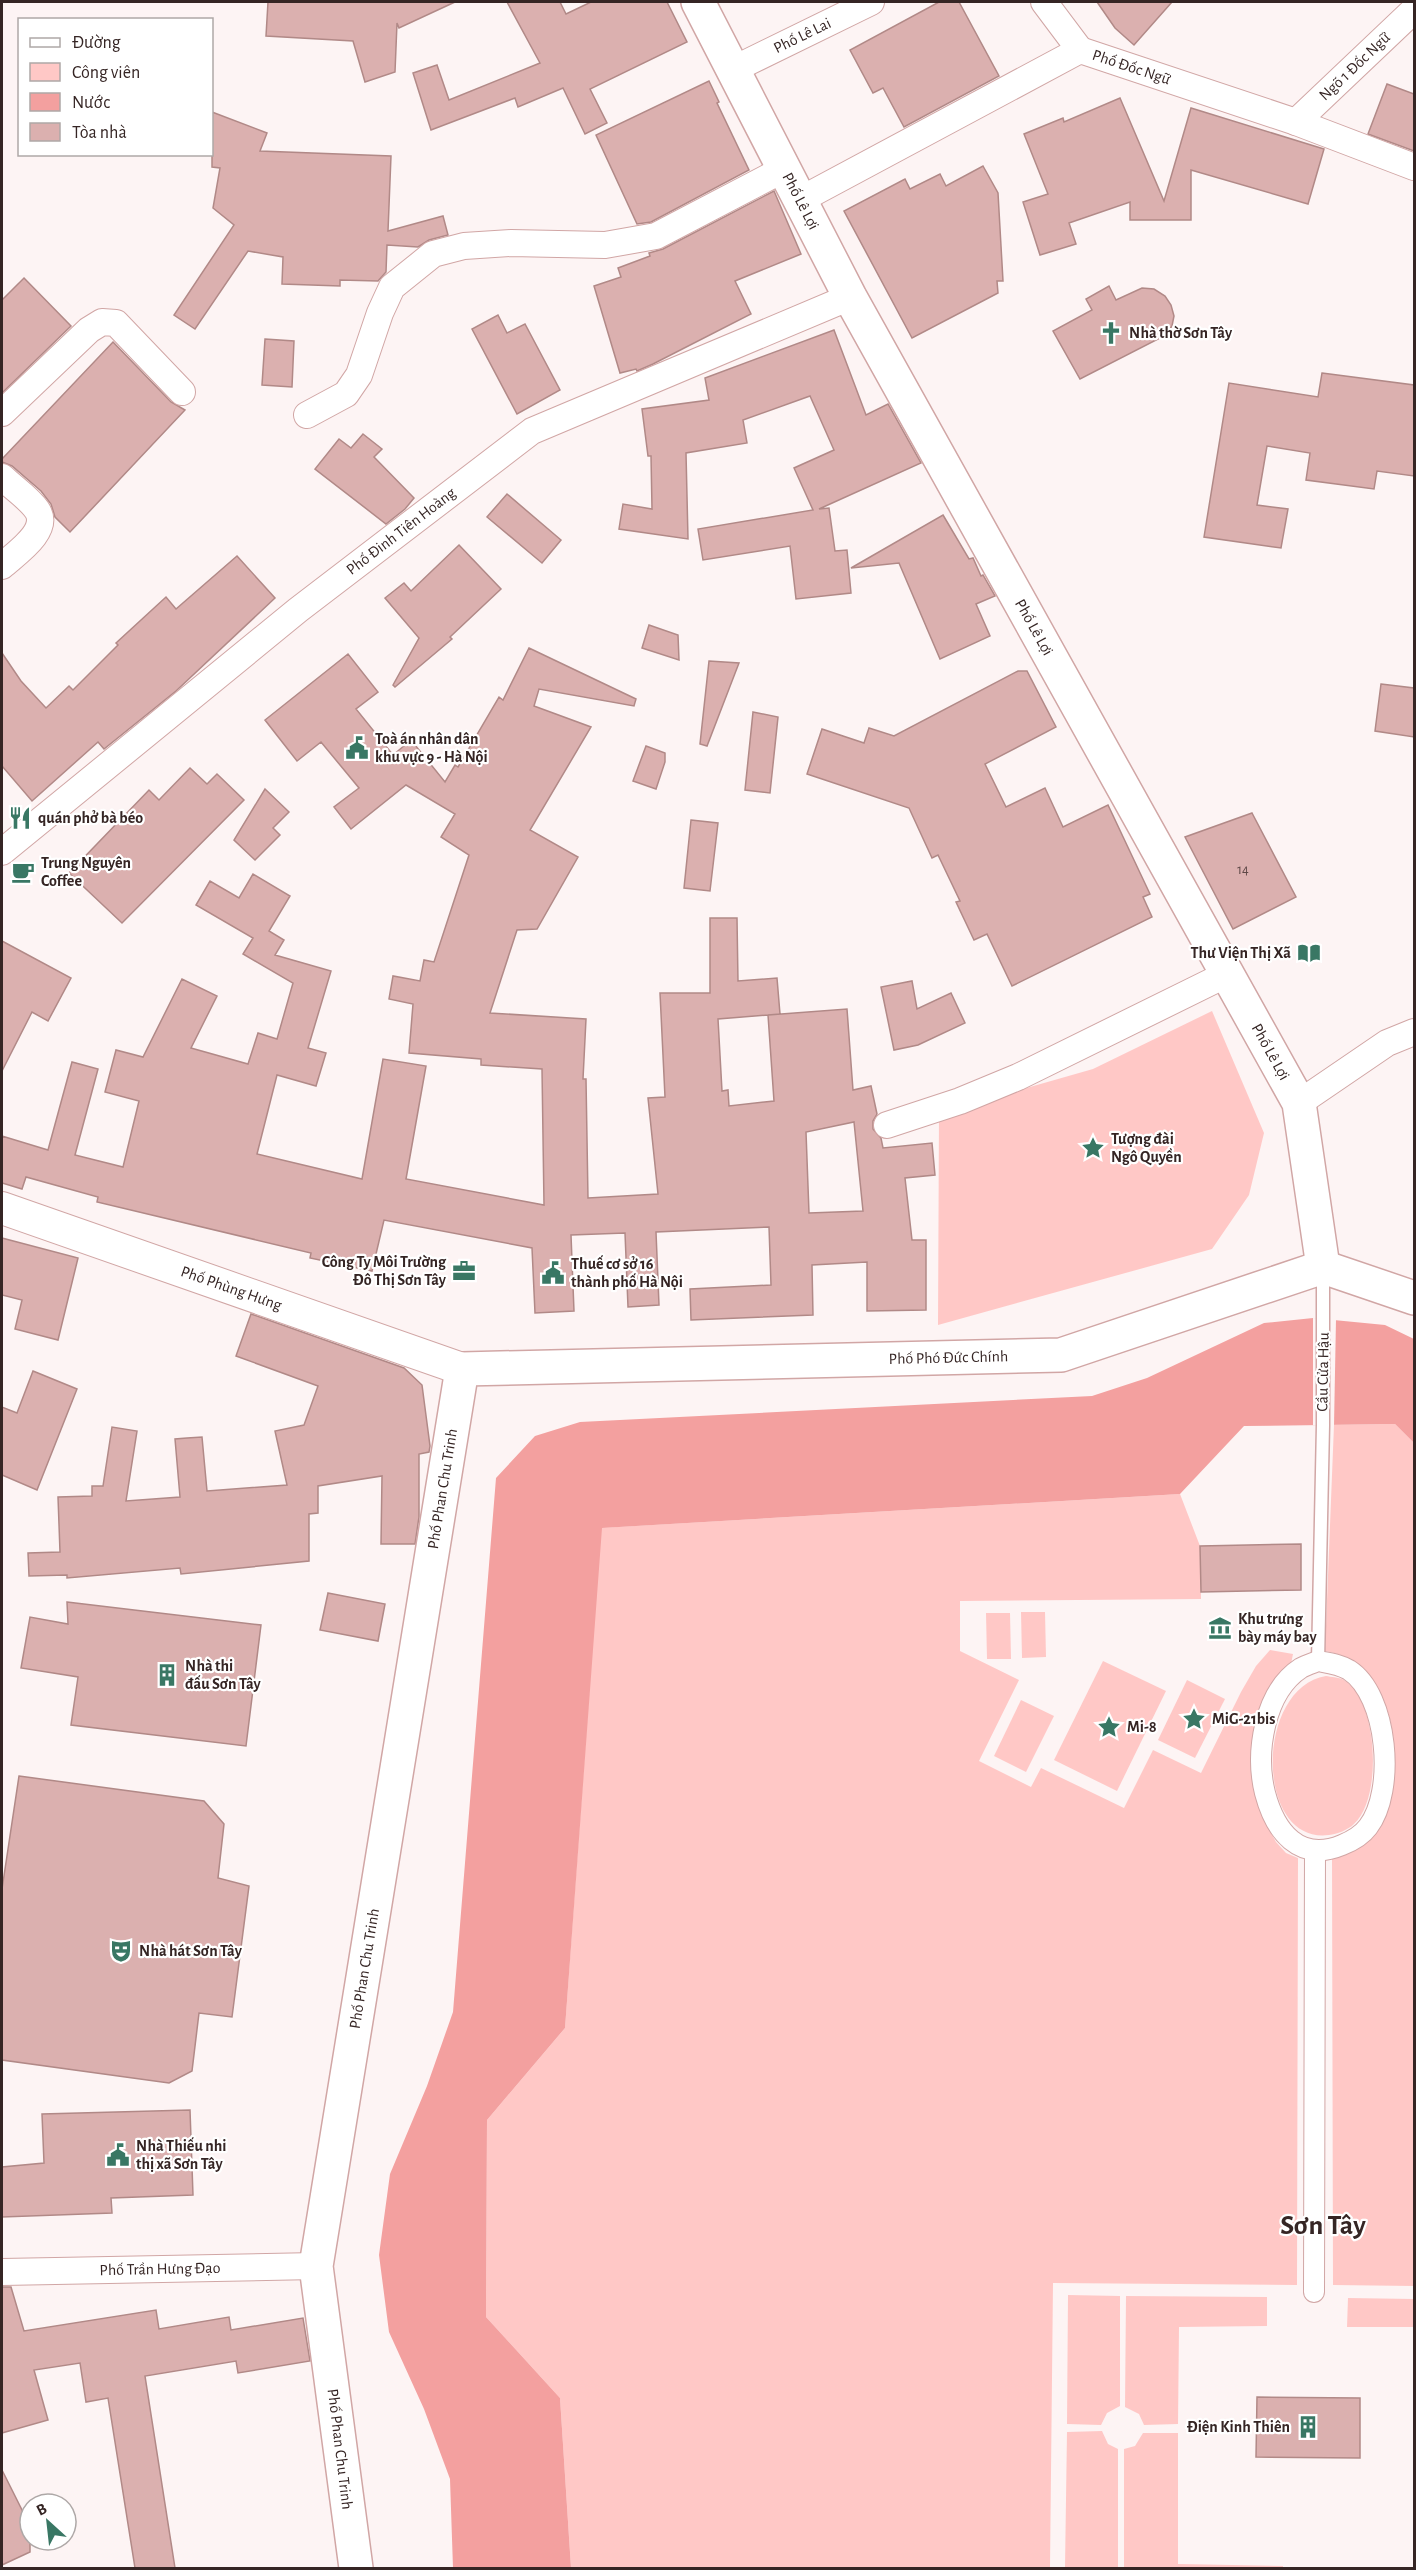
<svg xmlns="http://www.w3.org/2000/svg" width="1416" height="2570" viewBox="0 0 1416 2570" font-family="'Alegreya Sans',sans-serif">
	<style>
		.green { fill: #ffc8c6 }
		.water { fill: #f3a09f }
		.pier { fill: #fdf4f4 }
		.building { fill: #dbb0af; stroke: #b18987; stroke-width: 1.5; fill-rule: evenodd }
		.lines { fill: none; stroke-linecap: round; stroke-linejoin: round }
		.service-casing { stroke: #d1a6a5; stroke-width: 15 }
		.pedestrian-casing { stroke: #d1a6a5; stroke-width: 22 }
		.minor-casing { stroke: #d1a6a5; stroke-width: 28 }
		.tertiary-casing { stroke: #d1a6a5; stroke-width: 34 }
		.secondary-casing { stroke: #d1a6a5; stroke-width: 36 }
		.service { stroke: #fff; stroke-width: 12 }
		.pedestrian { stroke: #fff; stroke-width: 20 }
		.minor { stroke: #fff; stroke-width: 26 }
		.tertiary { stroke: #fff; stroke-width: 32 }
		.secondary { stroke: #fff; stroke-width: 33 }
		.labels { text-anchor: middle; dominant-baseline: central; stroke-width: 4.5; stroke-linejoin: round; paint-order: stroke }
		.number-label { font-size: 14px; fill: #5e4847 }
		.street-label { font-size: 16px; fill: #352524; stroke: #fff }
		.poi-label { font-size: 16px; font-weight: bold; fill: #352524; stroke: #fff; text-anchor: start }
		.town-label { font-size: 28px; font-weight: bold; fill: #352524; stroke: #fff }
	</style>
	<rect width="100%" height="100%" fill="#fdf4f4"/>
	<g class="green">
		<polygon points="1212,1011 1264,1133 1249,1195 1212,1249 938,1325 939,1113 1093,1069"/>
		<path d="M1395,1424L1414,1443V2286L1333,2285L1332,1858C1412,1846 1411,1699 1355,1662C1346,1656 1336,1653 1325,1651L1334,1425Z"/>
		<polygon points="1180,1494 1200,1546 1201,1599 960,1601 960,1651 1019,1680 979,1761 1031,1787 1041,1768 1124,1808 1153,1750 1201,1773 1241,1692 1256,1666 1270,1650 1293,1654 1291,1664 1275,1691 1258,1798 1269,1829 1276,1842 1286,1853 1298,1858 1297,2285 1053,2283 1050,2568 571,2568 560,2398 486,2317 487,2120 565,2028 601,1528"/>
		<polygon points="1021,1612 1045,1612 1046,1657 1022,1658"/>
		<polygon points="1010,1613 1011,1659 987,1659 986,1613"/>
		<polygon points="1103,1661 1166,1691 1117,1791 1054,1760"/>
		<path d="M1326,1676C1331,1677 1338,1677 1344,1680C1378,1700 1383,1798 1354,1824C1348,1830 1337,1834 1329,1835C1255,1845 1254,1688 1326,1676Z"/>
		<polygon points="1187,1680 1225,1699 1195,1758 1158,1740"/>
		<polygon points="1021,1700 1054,1716 1026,1772 994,1756"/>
		<polygon points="1068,2295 1120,2296 1120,2406 1107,2413 1101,2425 1067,2424"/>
		<polygon points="1126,2296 1267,2297 1267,2326 1179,2327 1178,2424 1144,2425 1139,2414 1125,2407"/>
		<polygon points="1348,2298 1414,2299 1414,2327 1347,2327"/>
		<polygon points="1102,2431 1108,2444 1118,2449 1118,2568 1065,2568 1067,2432"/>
		<polygon points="1143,2433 1178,2433 1178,2564 1283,2566 1283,2568 1124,2568 1124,2449 1135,2446"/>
	</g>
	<polygon class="water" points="1313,1318 1385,1325 1414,1339 1414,1443 1395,1424 1244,1426 1180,1494 602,1528 565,2028 487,2120 486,2317 560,2398 571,2568 453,2568 450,2479 424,2409 389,2332 379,2255 390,2174 427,2086 453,2012 496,1478 535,1436 580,1422 1092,1396 1147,1378 1264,1323"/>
	<polygon class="pier" points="1313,1318 1336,1319 1334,1425 1313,1425"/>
	<g class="building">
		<polygon points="268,2 455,2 399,28 397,23 395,72 365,82 353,41 266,36"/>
		<polygon points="507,2 560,2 566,14 591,2 667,2 687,42 590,89 607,123 585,134 563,88 518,107 515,98 431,130 413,73 437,65 449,100 540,63"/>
		<polygon points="939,2 959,2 999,76 904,127 883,88 873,93 850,50"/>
		<polygon points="1097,2 1172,2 1134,45 1115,28"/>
		<polygon points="709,81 719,102 717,103 749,170 651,222 637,224 596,135"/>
		<polygon points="1387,84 1414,94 1414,151 1368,134"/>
		<polygon points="1120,98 1164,201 1191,108 1324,149 1308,204 1191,170 1191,220 1130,220 1130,202 1069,223 1076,244 1040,255 1023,202 1048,194 1024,134 1063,118 1064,122"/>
		<polygon points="212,112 267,133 260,151 391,156 388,231 443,216 448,235 429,240 418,247 387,245 386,272 378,281 340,280 340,286 282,284 283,257 248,251 195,329 174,315 234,225 213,208 220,168 212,167"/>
		<polygon points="983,166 998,193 1003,281 997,281 998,293 912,338 844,211 905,179 910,189 940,174 946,186"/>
		<polygon points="774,191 801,254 735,281 751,314 653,364 637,371 636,369 620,373 594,286 621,277 618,268 650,256 649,253 663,249"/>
		<polygon points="24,278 71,326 2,393 2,300"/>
		<polygon points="1109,286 1116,300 1142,288 1154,289 1165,296 1171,305 1174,316 1172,326 1166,335 1080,379 1053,331 1092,310 1086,299"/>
		<polygon points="498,315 507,333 525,324 560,390 517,414 472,329"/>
		<polygon points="834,330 866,415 888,404 921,463 819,509 829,508 835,551 847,550 851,593 796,599 790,546 703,560 698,529 813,510 794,468 834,450 810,396 743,420 747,443 686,453 688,539 619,529 623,504 652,509 651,456 648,456 642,409 709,400 705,378"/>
		<polygon points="265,339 294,341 292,387 262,385"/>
		<polygon points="113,342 171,402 185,410 70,532 55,517 51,504 41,491 12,466 2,462 2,459"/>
		<polygon points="1322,373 1414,385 1414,476 1377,471 1374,489 1306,480 1310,453 1267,446 1257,505 1288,509 1281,548 1204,537 1229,383 1318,397"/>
		<polygon points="363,434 382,449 374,457 414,498 405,509 386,524 315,469 339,439 351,448"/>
		<polygon points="507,494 561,540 542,563 487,517"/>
		<polygon points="943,515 969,559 973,558 981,576 983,575 995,596 976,604 990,636 940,659 899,563 851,568"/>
		<polygon points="459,545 501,589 450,637 452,639 395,687 393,685 419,638 385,598 404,583 411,591"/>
		<polygon points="237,556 275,598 176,691 104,749 98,742 32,801 2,766 2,653 21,681 46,708 69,686 73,690 118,645 116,643 166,597 176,609"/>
		<polygon points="649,625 678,635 679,660 642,648"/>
		<path d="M529,648L636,699L634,706L539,689L534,706L591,727L530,830L578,857L537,929L517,930L490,1013L586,1019L583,1079H586L588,1198L658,1194L648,1098L665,1097L660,993H710V918H737L738,981L777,978L780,1014L768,1015L847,1009L853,1090L871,1086L877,1114L873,1121V1129L881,1138L883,1148L932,1143L935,1175L905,1178L912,1240H926V1310L867,1311V1262L812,1265L813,1315L691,1320L690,1289L771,1285L769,1227L656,1232L659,1305L628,1307L625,1233L571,1235L574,1311L535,1313L532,1248L384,1220L372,1271L310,1258L311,1253L97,1202L98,1197L26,1177L22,1189L2,1183V1136L48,1150L72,1062L98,1069L75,1155L123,1167L139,1101L105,1092L116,1050L143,1057L182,979L217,996L191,1048L248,1064L258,1033L277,1039L293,983L243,954L253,938L196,905L210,881L239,898L253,874L290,896L269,931L284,940L275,955L331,971L308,1048L326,1053L316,1086L277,1075L257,1154L362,1179L383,1059L426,1066L406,1179L544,1205L542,1069L481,1065V1059L409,1053L413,1004L389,999L393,976L420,981L424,960L434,962L469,855L441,837L455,814L406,785L351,829L334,807L359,788L321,742L297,761L265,720L348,654L378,692L356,709L393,755L411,740L445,782L455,765L458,767L499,697L503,700ZM768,1015L774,1101L729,1106L728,1090L722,1091L718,1019ZM854,1122L863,1211L809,1213L806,1132Z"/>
		<polygon points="709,661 739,663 707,746 700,744"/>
		<polygon points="1018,671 1027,671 1056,727 985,764 1006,807 1045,788 1063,827 1108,805 1150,894 1143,897 1152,917 1012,986 987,934 974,940 956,902 960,901 938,855 932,858 909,808 807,774 822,729 864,743 869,728 894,736"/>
		<polygon points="1381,684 1414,688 1414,737 1375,731"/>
		<polygon points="753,712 778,717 770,793 745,790"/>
		<polygon points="646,746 665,753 665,762 656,789 633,781"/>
		<polygon points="190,768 207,784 217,774 244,800 122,923 69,873 149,790 159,800"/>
		<polygon points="265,789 289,812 273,828 280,835 255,860 234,840"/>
		<polygon points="1252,813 1296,897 1233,929 1185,837"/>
		<polygon points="691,820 718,823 710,891 684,888"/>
		<polygon points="2,941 71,978 48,1021 32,1012 2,1071"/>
		<polygon points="912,981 917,1009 951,993 965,1023 918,1045 894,1050 881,987"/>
		<polygon points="2,1238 78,1258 58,1340 15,1329 22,1300 2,1295"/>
		<polygon points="251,1314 404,1368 422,1385 430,1446 429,1452 419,1454 419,1517 415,1544 381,1544 382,1476 318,1486 318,1513 309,1514 309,1561 181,1574 180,1568 67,1578 67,1575 29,1576 28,1553 60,1552 58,1497 92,1496 92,1486 103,1486 112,1427 137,1431 126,1501 180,1497 175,1439 187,1438 202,1437 207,1491 287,1485 275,1431 304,1425 318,1386 236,1356"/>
		<polygon points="33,1371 77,1389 37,1490 2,1475 2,1407 17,1413"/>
		<polygon points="1301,1544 1301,1590 1201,1592 1200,1546"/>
		<polygon points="328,1593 385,1604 378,1641 320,1630"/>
		<polygon points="67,1602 261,1625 246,1746 71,1725 78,1677 21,1668 30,1617 68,1624"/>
		<polygon points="19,1776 204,1801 224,1824 218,1878 249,1886 232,2017 199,2013 192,2071 169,2083 2,2060 2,1889"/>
		<polygon points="190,2110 193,2195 111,2198 112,2213 2,2217 2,2167 44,2163 42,2114"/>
		<polygon points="2,2287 11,2287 24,2331 156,2310 159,2329 229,2317 231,2330 303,2318 310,2361 238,2373 236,2361 145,2376 175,2568 135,2568 108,2398 86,2402 80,2363 34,2370 48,2420 2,2433"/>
		<polygon points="1257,2397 1360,2398 1360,2458 1256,2457"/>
		<polygon points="2,2470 30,2526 30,2552 2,2565"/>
	</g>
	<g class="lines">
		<g class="service-casing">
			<polyline id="service" points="1318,1661 1323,1425 1323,1270"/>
		</g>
		<g class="pedestrian-casing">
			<g id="pedestrian">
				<path d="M1318,1661C1329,1663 1339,1664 1349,1670C1388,1695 1396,1791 1368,1827C1362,1835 1352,1841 1342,1845C1299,1863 1275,1831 1265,1793C1255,1753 1264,1692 1301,1668C1306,1665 1313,1663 1318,1661Z"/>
				<polyline points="1314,2292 1315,1850"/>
			</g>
		</g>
		<g class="minor-casing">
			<g id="minor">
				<polyline points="1044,2 1080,50"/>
				<path id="s1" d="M734,69L871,2"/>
				<path id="s2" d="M1296,122L1414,10"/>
				<path id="s3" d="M800,200L1080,50L1296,122L1414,167"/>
				<polyline points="2,413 89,330 102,322 116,323 182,392"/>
				<polyline points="307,415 346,394 359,375 380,313 392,287 433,254 464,246 511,243 605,245 656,236 784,169"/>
				<path d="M2,477C12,487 29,498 37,510C51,531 15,554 2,566"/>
				<path id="s4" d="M2,852L298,610L532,431L850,297"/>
				<polyline points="1299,1103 1387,1043 1414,1032"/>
				<polyline points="887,1125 960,1101 1018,1077 1227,974"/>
				<path id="s5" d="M2,2272L316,2266"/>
			</g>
		</g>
		<g class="tertiary-casing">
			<g id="tertiary">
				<path id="s6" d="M2,1208L462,1369"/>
			</g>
		</g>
		<g class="secondary-casing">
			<g id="secondary">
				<path id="s7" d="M698,2L850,297L1299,1103L1323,1267"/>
				<path id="s8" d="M356,2568L316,2266L462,1369L1061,1355L1323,1267L1414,1298"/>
			</g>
		</g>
		<use href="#service" class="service"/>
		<use href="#pedestrian" class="pedestrian"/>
		<use href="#minor" class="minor"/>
		<use href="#tertiary" class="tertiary"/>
		<use href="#secondary" class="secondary"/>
	</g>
	<defs>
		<g id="church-bare" transform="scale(1.8)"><path d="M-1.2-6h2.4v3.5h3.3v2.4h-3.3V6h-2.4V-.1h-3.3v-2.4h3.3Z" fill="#397764" stroke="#fff" stroke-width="2.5" paint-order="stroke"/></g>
		<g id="civic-bare" transform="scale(1.8)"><path d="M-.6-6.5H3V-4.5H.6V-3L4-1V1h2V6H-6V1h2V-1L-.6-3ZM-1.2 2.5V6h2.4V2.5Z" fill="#397764" stroke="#fff" stroke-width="2.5" paint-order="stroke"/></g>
		<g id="restaurant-bare" transform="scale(1.8)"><path d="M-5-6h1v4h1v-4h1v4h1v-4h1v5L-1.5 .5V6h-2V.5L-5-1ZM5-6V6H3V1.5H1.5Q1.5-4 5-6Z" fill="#397764" stroke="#fff" stroke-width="2.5" paint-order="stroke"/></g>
		<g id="cafe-bare" transform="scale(1.8)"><path d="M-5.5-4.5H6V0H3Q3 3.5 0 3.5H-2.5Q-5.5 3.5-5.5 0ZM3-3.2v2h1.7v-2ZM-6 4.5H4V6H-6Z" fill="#397764" stroke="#fff" stroke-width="2.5" paint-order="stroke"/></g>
		<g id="library-bare" transform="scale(1.8)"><path d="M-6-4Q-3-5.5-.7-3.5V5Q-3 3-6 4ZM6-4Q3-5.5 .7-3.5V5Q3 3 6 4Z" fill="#397764" stroke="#fff" stroke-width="2.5" paint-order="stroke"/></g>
		<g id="sight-bare" transform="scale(1.8)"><path d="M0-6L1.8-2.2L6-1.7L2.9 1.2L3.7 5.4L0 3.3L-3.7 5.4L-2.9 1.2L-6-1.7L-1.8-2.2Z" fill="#397764" stroke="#fff" stroke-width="2.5" paint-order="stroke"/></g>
		<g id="office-bare" transform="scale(1.8)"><path d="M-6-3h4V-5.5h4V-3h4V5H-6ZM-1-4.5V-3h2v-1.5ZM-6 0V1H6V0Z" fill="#397764" stroke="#fff" stroke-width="2.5" paint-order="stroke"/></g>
		<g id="museum-bare" transform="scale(1.8)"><path d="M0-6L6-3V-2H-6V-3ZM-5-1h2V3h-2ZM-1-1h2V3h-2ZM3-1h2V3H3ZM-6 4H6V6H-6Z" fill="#397764" stroke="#fff" stroke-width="2.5" paint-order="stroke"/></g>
		<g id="building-bare" transform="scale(1.8)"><path d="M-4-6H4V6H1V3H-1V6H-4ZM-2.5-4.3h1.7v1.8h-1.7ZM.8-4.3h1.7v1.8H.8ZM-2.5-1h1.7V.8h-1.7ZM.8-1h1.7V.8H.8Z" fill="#397764" stroke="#fff" stroke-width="2.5" paint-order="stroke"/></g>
		<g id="theatre-bare" transform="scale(1.8)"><path d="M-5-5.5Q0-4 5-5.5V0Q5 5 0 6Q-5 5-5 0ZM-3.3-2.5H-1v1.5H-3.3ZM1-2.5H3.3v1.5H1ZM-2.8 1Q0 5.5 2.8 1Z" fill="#397764" stroke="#fff" stroke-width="2.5" paint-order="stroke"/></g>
	</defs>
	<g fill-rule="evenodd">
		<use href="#church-bare" x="1111" y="333"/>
		<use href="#civic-bare" x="357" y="748"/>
		<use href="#restaurant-bare" x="20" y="818"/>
		<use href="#cafe-bare" x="23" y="872"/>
		<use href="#library-bare" x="1309" y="953"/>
		<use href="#sight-bare" x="1093" y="1148"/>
		<use href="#office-bare" x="464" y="1271"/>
		<use href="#civic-bare" x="553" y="1273"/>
		<use href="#museum-bare" x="1220" y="1628"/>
		<use href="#building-bare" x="167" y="1675"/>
		<use href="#sight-bare" x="1194" y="1719"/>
		<use href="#sight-bare" x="1109" y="1727"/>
		<use href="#theatre-bare" x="121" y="1951"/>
		<use href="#civic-bare" x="118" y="2155"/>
		<use href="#building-bare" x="1308" y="2427"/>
	</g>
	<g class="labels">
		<g class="number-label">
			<text x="1243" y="870">14</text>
		</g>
		<g class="street-label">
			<text stroke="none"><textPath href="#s1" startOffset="76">Phố Lê Lai</textPath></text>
			<text stroke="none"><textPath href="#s2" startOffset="81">Ngõ 1 Đốc Ngữ</textPath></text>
			<text stroke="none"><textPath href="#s3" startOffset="372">Phố Đốc Ngữ</textPath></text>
			<text stroke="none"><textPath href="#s7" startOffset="224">Phố Lê Lợi</textPath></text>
			<text stroke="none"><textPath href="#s4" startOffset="512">Phố Đinh Tiên Hoàng</textPath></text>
			<text stroke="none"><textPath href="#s7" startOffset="710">Phố Lê Lợi</textPath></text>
			<text stroke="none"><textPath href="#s7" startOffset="1196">Phố Lê Lợi</textPath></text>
			<text stroke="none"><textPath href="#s6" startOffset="243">Phố Phùng Hưng</textPath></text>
			<text stroke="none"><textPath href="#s8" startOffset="1700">Phố Phó Đức Chính</textPath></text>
			<text transform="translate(1323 1372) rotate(-89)">Cầu Cửa Hậu</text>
			<text stroke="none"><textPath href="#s8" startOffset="1092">Phố Phan Chu Trinh</textPath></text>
			<text stroke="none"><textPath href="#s8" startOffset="606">Phố Phan Chu Trinh</textPath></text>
			<text stroke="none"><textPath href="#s5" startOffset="158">Phố Trần Hưng Đạo</textPath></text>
			<text transform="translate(340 2449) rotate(83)">Phố Phan Chu Trinh</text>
		</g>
		<g class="poi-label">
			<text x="1129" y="333">Nhà thờ Sơn Tây</text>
			<text x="375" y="739">Toà án nhân dân<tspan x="375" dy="18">khu vực 9 - Hà Nội</tspan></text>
			<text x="38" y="818">quán phở bà béo</text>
			<text x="41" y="863">Trung Nguyên<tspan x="41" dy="18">Coffee</tspan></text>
			<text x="1291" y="953" text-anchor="end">Thư Viện Thị Xã</text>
			<text x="1111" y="1139">Tượng đài<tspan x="1111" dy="18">Ngô Quyền</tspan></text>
			<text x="446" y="1262" text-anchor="end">Công Ty Môi Trường<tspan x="446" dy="18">Đô Thị Sơn Tây</tspan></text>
			<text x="571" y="1264">Thuế cơ sở 16<tspan x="571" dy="18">thành phố Hà Nội</tspan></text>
			<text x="1238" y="1619">Khu trưng<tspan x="1238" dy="18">bày máy bay</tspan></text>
			<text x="185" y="1666">Nhà thi<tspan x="185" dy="18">đấu Sơn Tây</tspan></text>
			<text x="1212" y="1719">MiG-21bis</text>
			<text x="1127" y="1727">Mi-8</text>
			<text x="139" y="1951">Nhà hát Sơn Tây</text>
			<text x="136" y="2146">Nhà Thiếu nhi<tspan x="136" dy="18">thị xã Sơn Tây</tspan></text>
			<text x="1290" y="2427" text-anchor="end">Điện Kinh Thiên</text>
		</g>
		<g class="town-label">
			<text x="1323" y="2226">Sơn Tây</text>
		</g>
	</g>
	<rect width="1416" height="2570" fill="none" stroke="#352524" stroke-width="6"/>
	<rect x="18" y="18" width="195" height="138" fill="#ffffff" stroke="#aea8a7" stroke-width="1.5"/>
	<rect x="30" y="38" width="30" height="9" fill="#ffffff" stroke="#aea8a7" stroke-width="1.5"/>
	<text x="72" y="48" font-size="18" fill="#352524">Đường</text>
	<rect x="30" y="63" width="30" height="18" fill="#ffc8c6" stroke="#aea8a7" stroke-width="1.5"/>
	<text x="72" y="78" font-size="18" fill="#352524">Công viên</text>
	<rect x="30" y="93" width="30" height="18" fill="#f3a09f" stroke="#aea8a7" stroke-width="1.5"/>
	<text x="72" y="108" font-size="18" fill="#352524">Nước</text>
	<rect x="30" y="123" width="30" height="18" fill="#dbb0af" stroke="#aea8a7" stroke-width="1.5"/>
	<text x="72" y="138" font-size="18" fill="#352524">Tòa nhà</text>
	<g transform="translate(48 2522) rotate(333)"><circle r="28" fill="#ffffff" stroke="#aea8a7" stroke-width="1.5"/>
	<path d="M0-4.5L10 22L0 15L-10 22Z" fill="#397764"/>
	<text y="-9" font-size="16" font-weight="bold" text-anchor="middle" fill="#352524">B</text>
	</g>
</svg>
